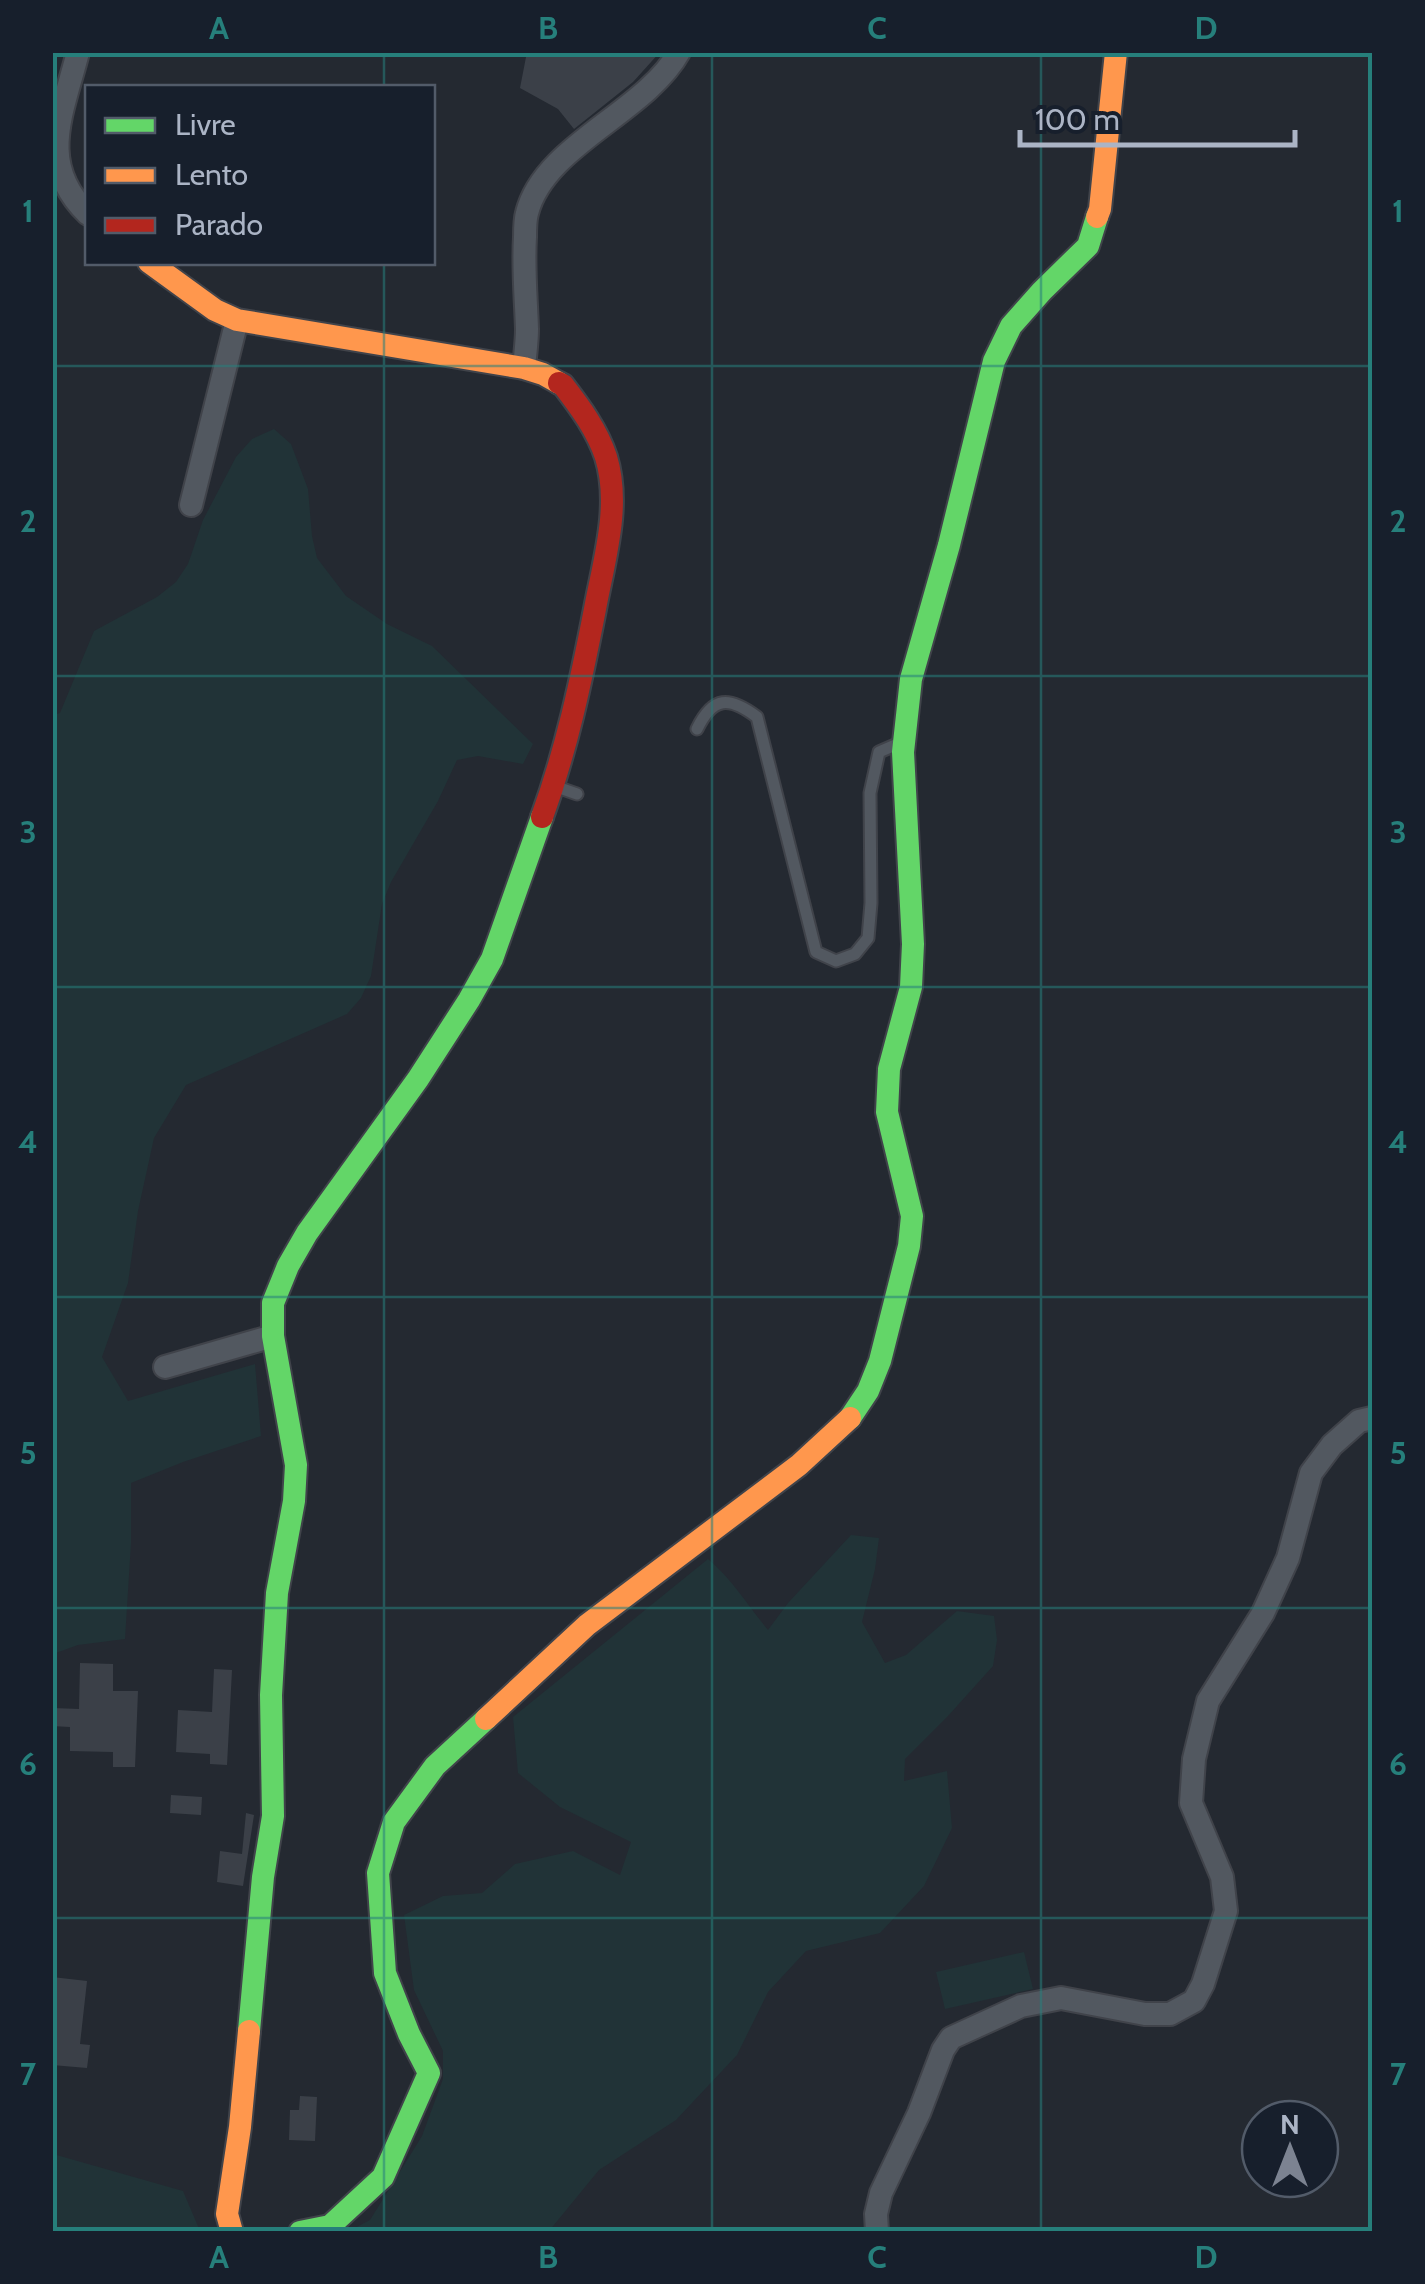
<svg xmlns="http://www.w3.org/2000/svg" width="1425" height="2284" viewBox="0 0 1425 2284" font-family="Cabin,sans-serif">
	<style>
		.green { fill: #213337 }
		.building { fill: #3b4048 }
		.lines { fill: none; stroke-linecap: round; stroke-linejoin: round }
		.lane-casing { stroke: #40434a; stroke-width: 15 }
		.street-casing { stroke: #40434a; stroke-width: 26 }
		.fast-casing { stroke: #40434a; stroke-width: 26 }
		.slow-casing { stroke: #40434a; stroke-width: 26 }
		.jam-casing { stroke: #40434a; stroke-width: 26 }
		.lane { stroke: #525860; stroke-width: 11 }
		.street { stroke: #525860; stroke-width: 22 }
		.fast { stroke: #63d668; stroke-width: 22 }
		.slow { stroke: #ff974d; stroke-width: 22 }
		.jam { stroke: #b3261e; stroke-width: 22 }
		.grid { fill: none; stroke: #267f7b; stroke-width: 2.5; stroke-opacity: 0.55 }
		.neatline { fill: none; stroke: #267f7b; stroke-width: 4 }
		.grid-label { font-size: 32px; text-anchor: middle; font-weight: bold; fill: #267f7b }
	</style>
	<rect width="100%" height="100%" fill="#242931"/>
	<g class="green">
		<polygon points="274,429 291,444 308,489 312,536 317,558 346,596 387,624 432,646 533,744 523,764 478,756 457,760 438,801 391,882 382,904 371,976 361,998 347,1014 186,1085 154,1138 138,1211 128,1283 102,1357 128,1401 255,1364 261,1436 183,1462 131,1483 131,1543 125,1639 78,1645 53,1654 53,715 60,713 94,631 157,597 176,582 188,564 203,520 236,457 252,439"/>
		<path d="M851,1535L879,1538L875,1569L862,1622L885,1663L906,1655L957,1611L994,1616L997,1640L993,1666L948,1716L905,1759L904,1781L947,1771L952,1828L924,1886L880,1933L806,1951L768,1992L737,2055L676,2120L599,2170L549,2231L347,2232L370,2220L422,2136L443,2079V2051L414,1990L404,1915L443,1896L482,1893L515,1864L573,1851L620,1875L631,1842L560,1807L518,1773L513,1717L708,1559C732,1579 748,1606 768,1630L788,1603Z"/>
		<polygon points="1024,1952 1033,1989 945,2009 936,1972"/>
		<polygon points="53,2154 183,2191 200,2231 53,2231"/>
	</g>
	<g class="building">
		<polygon points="527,52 660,52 633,82 574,129 558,109 520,88"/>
		<polygon points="80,1663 113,1664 113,1691 138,1691 135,1767 113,1767 113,1752 70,1751 70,1727 52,1726 52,1708 79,1709"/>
		<polygon points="214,1669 232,1670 227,1765 210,1764 210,1754 176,1752 178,1710 212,1712"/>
		<polygon points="171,1795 202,1797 201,1815 170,1813"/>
		<polygon points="246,1813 254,1815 243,1886 217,1882 220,1851 242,1854"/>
		<polygon points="52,1977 87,1981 80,2044 90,2045 87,2068 52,2065"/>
		<polygon points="300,2096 317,2097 315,2141 289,2140 290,2110 299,2110"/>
	</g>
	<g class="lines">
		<g class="lane-casing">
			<g id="lane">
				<path d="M697,729C713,696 729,696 757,717L816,952L836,961L855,954L868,938L871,903L870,793L879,752L902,742"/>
				<polyline points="557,787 577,794"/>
			</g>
		</g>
		<g class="street-casing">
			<g id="street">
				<path d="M78,52C63,112 36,164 88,214"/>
				<path d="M524,368C525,355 527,342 527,329C526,298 523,268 525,237C525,229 525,220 527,213C544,145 645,113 679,52"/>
				<polyline points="191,505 237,320"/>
				<polyline points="165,1367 273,1336"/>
				<polyline points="877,2232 876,2214 881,2193 919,2113 943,2050 951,2038 1021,2006 1061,1998 1145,2014 1170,2014 1194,2001 1203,1984 1226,1911 1222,1877 1191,1803 1194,1759 1208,1701 1263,1613 1288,1558 1311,1473 1332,1445 1359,1421 1372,1418"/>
			</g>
		</g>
		<g class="fast-casing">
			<g id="fast">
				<polyline points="850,1418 868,1391 880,1361 909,1246 912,1216 887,1112 889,1069 911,987 913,944 903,752 911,679 949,545 994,361 1011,326 1042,291 1088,246 1097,217"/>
				<polyline points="249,2031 263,1877 273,1816 271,1695 277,1593 294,1501 296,1465 273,1336 273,1303 288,1266 307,1233 418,1079 469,1000 492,959 542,817"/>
				<polyline points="300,2232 330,2226 383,2177 429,2073 409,2034 385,1973 378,1873 394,1822 435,1766 486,1719"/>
			</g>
		</g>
		<g class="slow-casing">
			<g id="slow">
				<polyline points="1097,217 1100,209 1116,52"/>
				<polyline points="149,262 215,310 237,320 524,368 543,374 559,383"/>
				<polyline points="486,1719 587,1625 799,1465 850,1418"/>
				<polyline points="232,2232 227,2214 240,2127 249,2031"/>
			</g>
		</g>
		<g class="jam-casing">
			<path id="jam" d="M542,817C567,748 581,681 595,609C604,560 621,506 606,457C597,430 580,407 563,385L559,383"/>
		</g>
		<use href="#lane" class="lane"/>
		<use href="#street" class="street"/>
		<use href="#fast" class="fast"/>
		<use href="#slow" class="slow"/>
		<use href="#jam" class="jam"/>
	</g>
	<path class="grid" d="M384,52V88M712,52V2232M1041,52V2232M384,262V2232M52,366H1372M52,676H1372M52,987H1372M52,1297H1372M52,1608H1372M52,1918H1372"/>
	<rect width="1425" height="2284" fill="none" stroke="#171f2c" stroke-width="110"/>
	<rect x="85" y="85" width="350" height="180" fill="#171f2c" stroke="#525b69" stroke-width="2.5"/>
	<rect x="105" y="118" width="50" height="15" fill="#63d668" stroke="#525b69" stroke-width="2.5"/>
	<text x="175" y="135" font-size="30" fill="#abb4c5">Livre</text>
	<rect x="105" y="168" width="50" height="15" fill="#ff974d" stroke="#525b69" stroke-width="2.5"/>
	<text x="175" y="185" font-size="30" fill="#abb4c5">Lento</text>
	<rect x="105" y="218" width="50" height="15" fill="#b3261e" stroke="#525b69" stroke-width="2.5"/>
	<text x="175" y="235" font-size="30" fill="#abb4c5">Parado</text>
	<g transform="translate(1290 2149)"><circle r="48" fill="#171f2c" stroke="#525b69" stroke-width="2.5"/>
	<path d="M0-8L18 38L0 25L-18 38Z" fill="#7c8391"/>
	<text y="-15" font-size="28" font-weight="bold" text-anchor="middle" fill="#abb4c5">N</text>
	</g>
	<path d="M1020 130v15h275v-15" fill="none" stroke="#abb4c5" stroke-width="5"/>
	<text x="1035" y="130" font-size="30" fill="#abb4c5" stroke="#171f2c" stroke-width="8" paint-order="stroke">100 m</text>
	<rect x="55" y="55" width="1315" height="2174" class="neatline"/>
	<g class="grid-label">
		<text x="219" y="39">A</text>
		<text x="548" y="39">B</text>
		<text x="877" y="39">C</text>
		<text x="1206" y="39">D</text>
		<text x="28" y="222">1</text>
		<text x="1398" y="222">1</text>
		<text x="28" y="532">2</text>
		<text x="1398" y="532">2</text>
		<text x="28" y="843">3</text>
		<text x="1398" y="843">3</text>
		<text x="28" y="1153">4</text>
		<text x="1398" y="1153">4</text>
		<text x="28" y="1464">5</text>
		<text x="1398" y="1464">5</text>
		<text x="28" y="1775">6</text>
		<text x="1398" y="1775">6</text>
		<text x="28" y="2085">7</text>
		<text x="1398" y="2085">7</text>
		<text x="219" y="2268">A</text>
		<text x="548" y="2268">B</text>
		<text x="877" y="2268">C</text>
		<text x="1206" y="2268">D</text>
	</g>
</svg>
